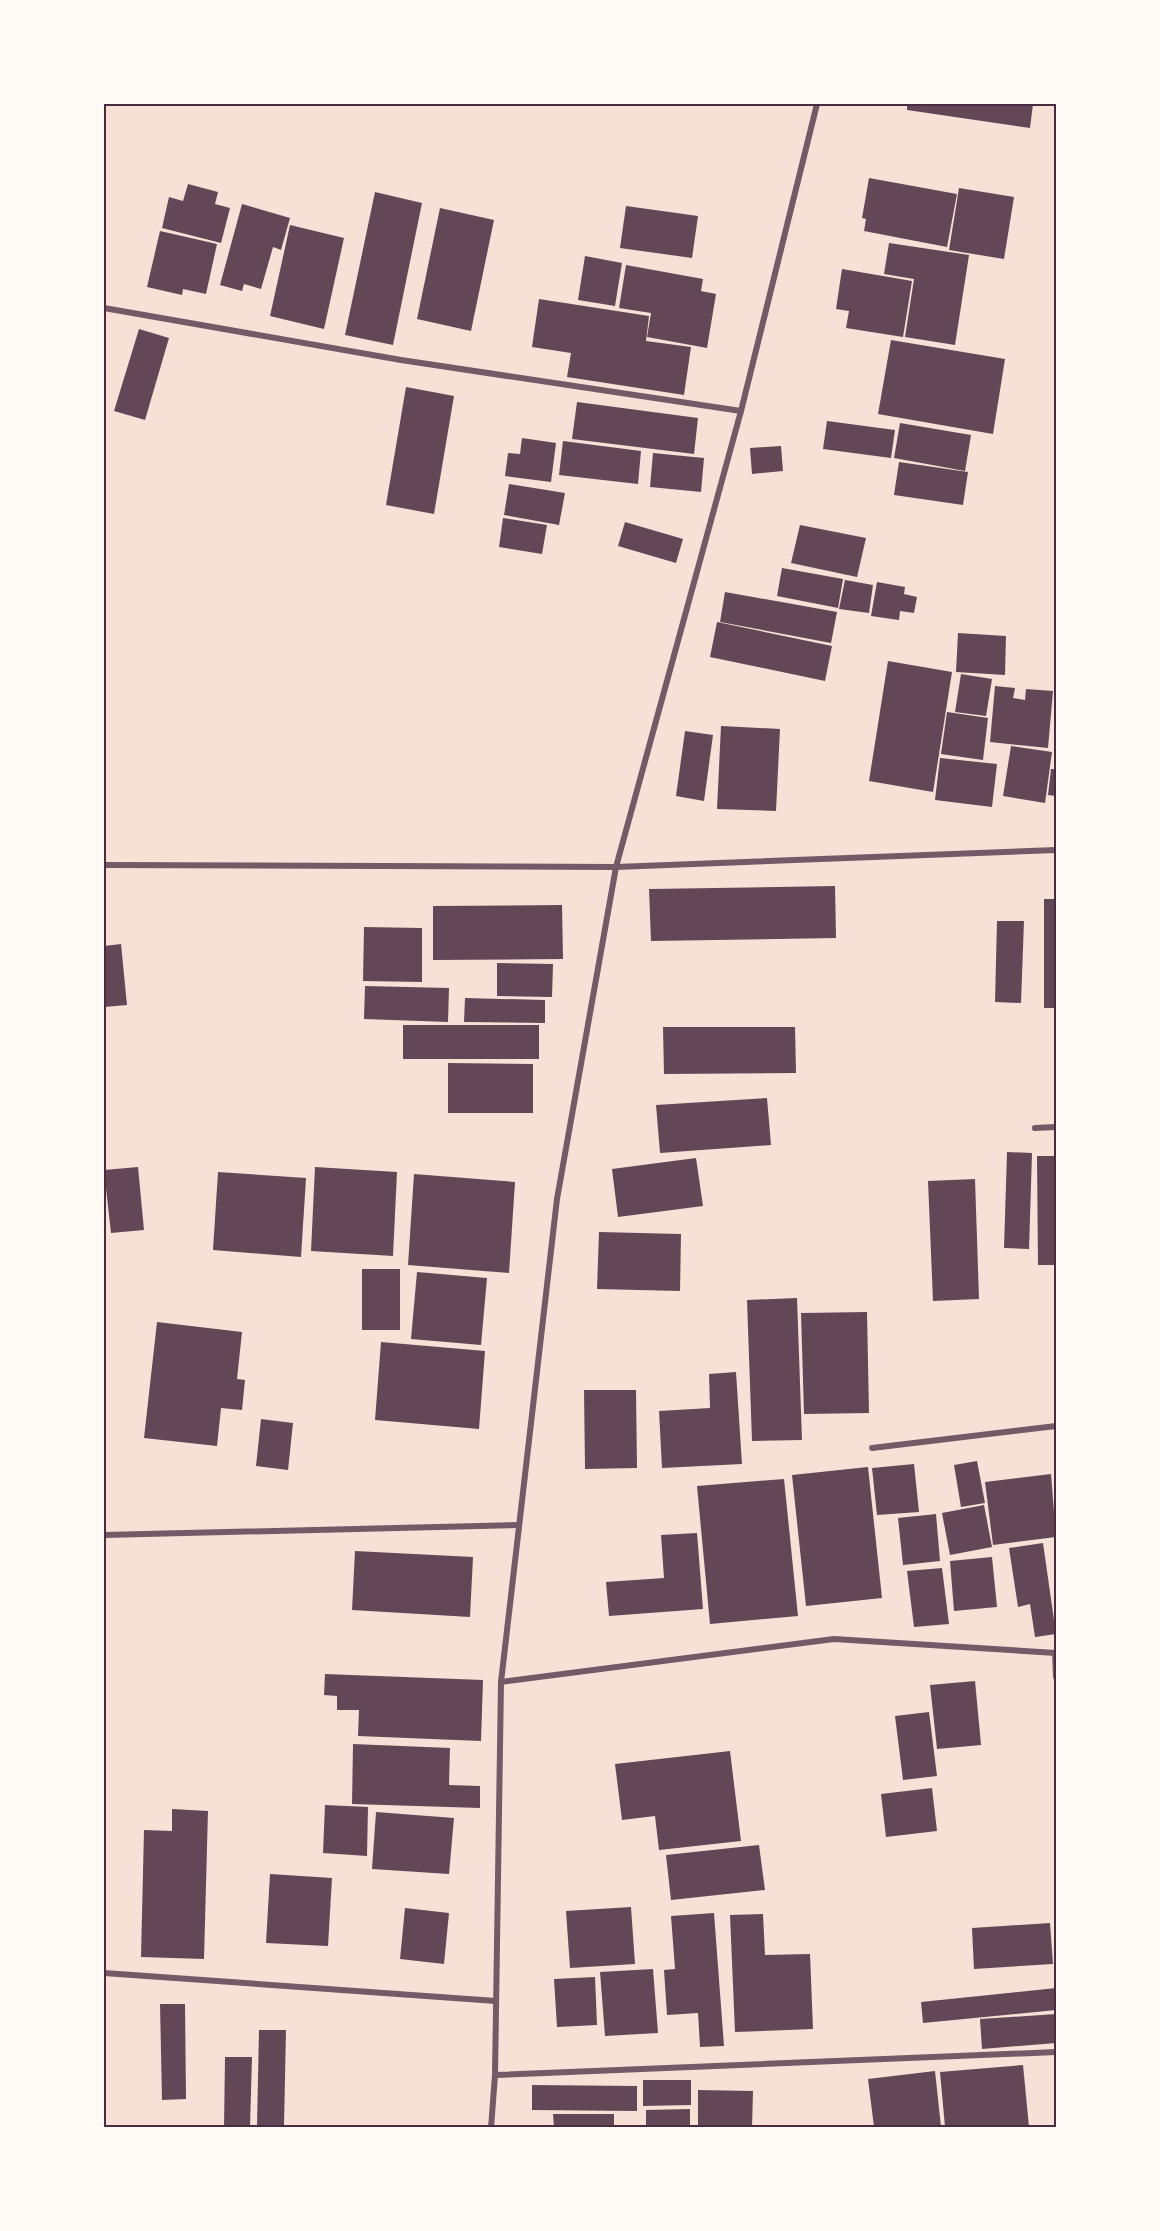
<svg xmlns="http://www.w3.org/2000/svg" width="1160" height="2231" viewBox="0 0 1160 2231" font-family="'Fira Sans',sans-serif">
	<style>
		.building { fill: #644757 }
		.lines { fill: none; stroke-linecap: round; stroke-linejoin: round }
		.minor { stroke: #755966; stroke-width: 6 }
		.neatline { fill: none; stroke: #4a2c40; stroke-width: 2 }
	</style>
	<rect width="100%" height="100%" fill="#f7e1d7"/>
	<g class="building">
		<polygon points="907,104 1033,104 1030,128 907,110"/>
		<polygon points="869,178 957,194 947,247 864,231 866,219 862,218"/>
		<polygon points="188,184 218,192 215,204 230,208 221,243 162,228 169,197 183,201"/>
		<polygon points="959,188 1014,197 1004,259 949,250"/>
		<polygon points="375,192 422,203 393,345 345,335"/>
		<polygon points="242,204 290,218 281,250 273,247 261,289 244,284 242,291 220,285"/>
		<polygon points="626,206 698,216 692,258 620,248"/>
		<polygon points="440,208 494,220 471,331 417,319"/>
		<polygon points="290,225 344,238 324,329 270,316"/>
		<polygon points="160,231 217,244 206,294 183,289 182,295 147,287"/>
		<polygon points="889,243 969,255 955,345 905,337 914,279 884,274"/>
		<polygon points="585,256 622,263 615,306 578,300"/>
		<polygon points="626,265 703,279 701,291 716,294 707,348 647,337 651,313 619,308"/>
		<polygon points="842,269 912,281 903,337 846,328 849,311 836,309"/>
		<polygon points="539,299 649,316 646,341 691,347 684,395 567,377 571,353 532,347"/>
		<polygon points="139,329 169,338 145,420 114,411"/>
		<polygon points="891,340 1005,359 993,434 878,414"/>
		<polygon points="406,387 454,396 434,514 386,505"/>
		<polygon points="577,402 698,418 694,454 572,439"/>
		<polygon points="827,421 895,430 891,458 823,449"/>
		<polygon points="900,423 971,435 965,471 894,458"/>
		<polygon points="522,438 556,443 551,482 505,476 508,453 520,454"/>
		<polygon points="563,441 641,451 638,484 559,475"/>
		<polygon points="781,446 783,471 752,474 750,448"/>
		<polygon points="653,453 704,458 701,492 650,487"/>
		<polygon points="899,462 968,472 963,505 894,495"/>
		<polygon points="509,484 565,493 559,525 504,515"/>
		<polygon points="503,518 547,525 542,554 499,547"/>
		<polygon points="625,522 683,539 676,563 618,546"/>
		<polygon points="800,525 866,538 857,577 791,563"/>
		<polygon points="782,568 843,579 838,608 777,596"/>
		<polygon points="845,580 873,585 869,613 839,609"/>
		<polygon points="877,582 905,587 904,594 917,597 914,613 900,611 899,620 871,616"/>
		<polygon points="725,592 837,612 831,643 720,622"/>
		<polygon points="717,622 832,646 825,681 710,657"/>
		<polygon points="958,633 1006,636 1005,675 956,672"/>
		<polygon points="888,661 952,672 933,792 869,781"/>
		<polygon points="961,674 992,679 986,716 955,712"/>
		<polygon points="995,686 1015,688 1013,698 1025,700 1026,689 1053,691 1048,748 990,742"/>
		<polygon points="947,712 988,718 983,760 941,754"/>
		<polygon points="721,726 780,729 776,811 717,809"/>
		<polygon points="685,731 713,735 704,801 676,796"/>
		<polygon points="1011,746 1052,752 1045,803 1003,796"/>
		<polygon points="940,758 997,764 992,807 935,800"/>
		<polygon points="1051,769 1056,769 1056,796 1048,795"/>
		<polygon points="835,886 836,938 651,941 649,889"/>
		<rect x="1044" y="899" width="12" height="109"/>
		<polygon points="562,905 563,959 433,960 433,906"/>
		<polygon points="997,921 1024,921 1021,1003 995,1002"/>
		<polygon points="364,927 422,928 422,982 363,981"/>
		<polygon points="121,944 127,1005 104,1007 104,946"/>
		<polygon points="497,963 553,964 552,997 497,996"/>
		<polygon points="365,986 449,988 448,1022 364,1019"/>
		<polygon points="465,998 545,1000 545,1023 464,1022"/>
		<rect x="403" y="1025" width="136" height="34"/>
		<polygon points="663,1027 795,1027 796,1073 664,1074"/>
		<polygon points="448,1063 533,1064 533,1113 448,1113"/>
		<polygon points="767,1098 771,1145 660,1153 656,1105"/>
		<polygon points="1007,1152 1032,1153 1029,1249 1004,1248"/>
		<polygon points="1037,1156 1056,1156 1056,1265 1038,1265"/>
		<polygon points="696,1158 703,1206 618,1217 612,1169"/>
		<polygon points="138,1167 144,1230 111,1233 104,1170"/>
		<polygon points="315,1167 397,1172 393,1256 311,1251"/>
		<polygon points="218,1172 306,1178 301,1257 213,1250"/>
		<polygon points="414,1174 515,1182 509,1273 408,1265"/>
		<polygon points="975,1179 979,1299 933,1301 928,1181"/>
		<polygon points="599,1232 681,1234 680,1291 597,1289"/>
		<rect x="362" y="1269" width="38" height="61"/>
		<polygon points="417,1272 487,1278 481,1345 411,1339"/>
		<polygon points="797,1298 802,1440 752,1441 747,1300"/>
		<polygon points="867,1312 869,1413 804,1414 801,1313"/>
		<polygon points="157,1322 242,1332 237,1379 245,1380 242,1410 221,1408 217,1446 144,1438"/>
		<polygon points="381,1342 485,1351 479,1429 375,1420"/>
		<polygon points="736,1372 742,1464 662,1468 659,1411 710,1408 709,1374"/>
		<polygon points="584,1390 636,1390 637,1468 585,1469"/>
		<polygon points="261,1419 293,1423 288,1470 256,1466"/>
		<polygon points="977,1461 985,1503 961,1507 954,1465"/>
		<polygon points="914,1464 919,1512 877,1515 872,1468"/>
		<polygon points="868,1467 882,1598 806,1606 792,1475"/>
		<polygon points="1051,1474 1056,1537 993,1545 985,1482"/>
		<polygon points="784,1479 798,1616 710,1624 697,1486"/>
		<polygon points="984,1505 992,1547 950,1555 942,1513"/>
		<polygon points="936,1514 940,1561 903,1565 898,1518"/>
		<polygon points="697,1533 703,1609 609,1616 606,1582 664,1578 661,1535"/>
		<polygon points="1043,1543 1056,1634 1035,1637 1030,1604 1018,1607 1009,1548"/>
		<polygon points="355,1551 473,1557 470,1617 352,1610"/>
		<polygon points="992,1557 997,1607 954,1611 950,1561"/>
		<polygon points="942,1568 949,1624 914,1627 907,1571"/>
		<polygon points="325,1674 483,1680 481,1741 358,1736 359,1710 337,1710 337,1696 324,1695"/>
		<polygon points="975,1681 981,1745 937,1749 930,1685"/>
		<polygon points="929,1712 937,1776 903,1780 895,1716"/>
		<polygon points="353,1744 450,1748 449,1785 480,1786 480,1808 352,1804"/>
		<polygon points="730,1751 741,1841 659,1850 655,1816 622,1820 615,1764"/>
		<polygon points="932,1788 937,1831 886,1837 881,1794"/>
		<polygon points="325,1805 368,1807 367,1856 323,1853"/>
		<polygon points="172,1809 208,1811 204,1959 141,1957 144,1830 172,1831"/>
		<polygon points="376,1812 454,1818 449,1874 372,1869"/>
		<polygon points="759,1845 765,1890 671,1900 666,1855"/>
		<polygon points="270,1874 332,1878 328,1946 266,1943"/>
		<polygon points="631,1907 635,1964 570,1968 566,1911"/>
		<polygon points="405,1908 449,1913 444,1964 400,1959"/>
		<polygon points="714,1913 724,2046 700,2047 698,2013 667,2015 664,1970 675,1969 671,1916"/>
		<polygon points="763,1914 765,1955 810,1954 813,2029 735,2032 730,1915"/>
		<polygon points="1050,1923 1053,1964 974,1969 972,1928"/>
		<polygon points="653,1969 658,2033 605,2036 600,1972"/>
		<polygon points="595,1977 597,2025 557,2027 554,1979"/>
		<polygon points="1056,1988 1056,2010 923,2023 921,2002"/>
		<polygon points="160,2004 185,2004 186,2099 162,2100"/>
		<polygon points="1056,2014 1056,2043 982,2049 980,2019"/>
		<polygon points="259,2030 286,2030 284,2127 257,2127"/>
		<polygon points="225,2057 252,2057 250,2127 224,2127"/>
		<polygon points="1023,2065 1029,2127 945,2127 940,2072"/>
		<polygon points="935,2071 941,2127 874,2127 868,2079"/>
		<polygon points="643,2080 691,2080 691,2105 643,2106"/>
		<polygon points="532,2085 637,2086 637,2111 532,2110"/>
		<polygon points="698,2090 753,2091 752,2127 698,2127"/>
		<polygon points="690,2109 690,2127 646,2127 646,2110"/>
		<polygon points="553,2114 614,2114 614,2127 554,2127"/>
	</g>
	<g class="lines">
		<g class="minor">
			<polyline points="104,308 401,360 741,411"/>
			<polyline points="104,865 616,867 1056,850"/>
			<polyline points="1035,1128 1056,1127"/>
			<polyline points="872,1448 1056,1426"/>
			<polyline points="104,1535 519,1525"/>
			<polyline points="1055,1653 1056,1677"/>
			<polyline points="501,1682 834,1639 1056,1653"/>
			<polyline points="104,1973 496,2001"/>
			<polyline points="495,2075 1056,2052"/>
			<polyline points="491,2128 495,2075 501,1682 557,1199 616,867 741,411 817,104"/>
		</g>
	</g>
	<rect width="1160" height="2231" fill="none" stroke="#fffaf5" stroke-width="210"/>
	<rect x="105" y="105" width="950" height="2021" class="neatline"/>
</svg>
